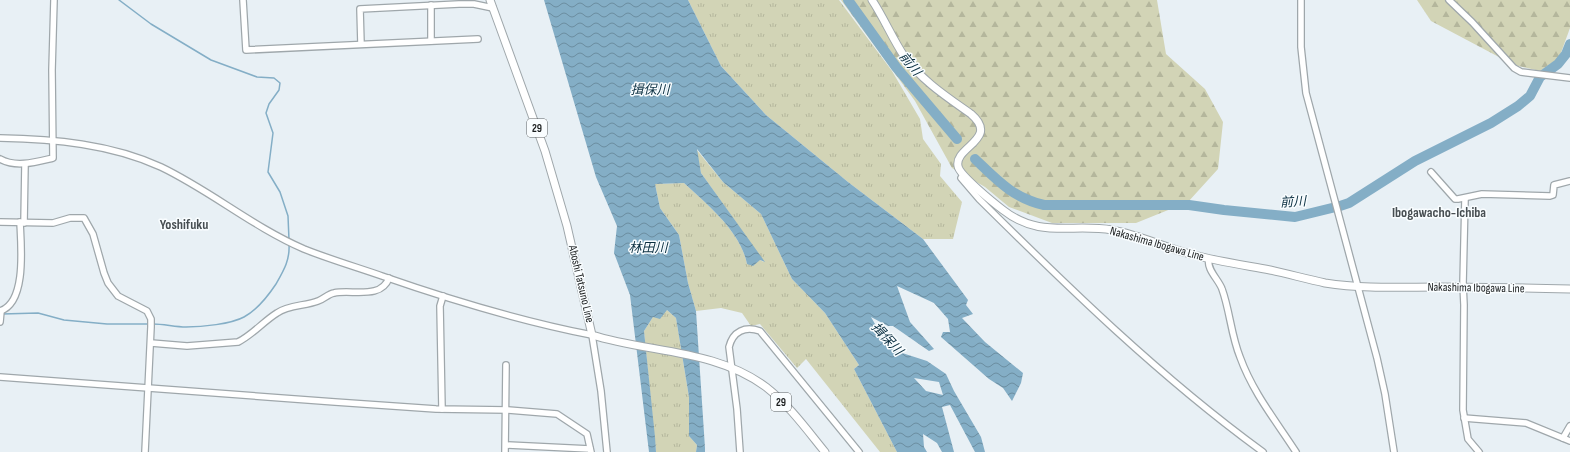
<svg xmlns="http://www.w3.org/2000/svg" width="1570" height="452" viewBox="0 0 1570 452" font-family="'Sofia Sans Condensed','Noto Sans JP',sans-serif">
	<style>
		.grass { fill: url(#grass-tufts) }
		.forest { fill: url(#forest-firs) }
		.water { fill: url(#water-waves); fill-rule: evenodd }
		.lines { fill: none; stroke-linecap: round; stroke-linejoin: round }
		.stream { stroke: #84aec6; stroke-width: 1.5 }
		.river { stroke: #84aec6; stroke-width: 10 }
		.minor-casing { stroke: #9fa7ab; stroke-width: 8 }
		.major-casing { stroke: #9fa7ab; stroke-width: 9 }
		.minor { stroke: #fff; stroke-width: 5.5 }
		.major { stroke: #fff; stroke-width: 7 }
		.labels { text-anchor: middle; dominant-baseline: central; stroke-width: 3; stroke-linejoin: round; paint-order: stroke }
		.shield { fill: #f9fdff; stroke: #5d6062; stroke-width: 1 }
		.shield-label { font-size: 11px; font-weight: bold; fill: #1a1d1e }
		.street-label { font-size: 12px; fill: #1a1d1e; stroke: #f9fdff }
		.water-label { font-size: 13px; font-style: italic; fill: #092e40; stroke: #f9fdff }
		.quarter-label { font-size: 14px; font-weight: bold; fill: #474e52; stroke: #f9fdff }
	</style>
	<defs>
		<pattern id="grass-tufts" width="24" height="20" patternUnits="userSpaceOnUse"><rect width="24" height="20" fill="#d2d4b6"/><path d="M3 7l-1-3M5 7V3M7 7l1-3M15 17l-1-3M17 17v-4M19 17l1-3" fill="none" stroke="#b4b69c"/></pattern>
		<pattern id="forest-firs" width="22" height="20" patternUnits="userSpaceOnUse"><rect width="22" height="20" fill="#d2d4b6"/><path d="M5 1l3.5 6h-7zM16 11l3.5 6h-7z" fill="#b4b69c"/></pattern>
		<pattern id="water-waves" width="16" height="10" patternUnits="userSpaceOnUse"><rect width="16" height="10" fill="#84aec6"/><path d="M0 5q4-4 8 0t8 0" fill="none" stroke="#6b8da0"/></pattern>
	</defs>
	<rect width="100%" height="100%" fill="#e8f0f5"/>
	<g class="grass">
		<polygon points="688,0 839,0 892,71 920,119 923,139 941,164 940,176 962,202 953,239 923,239 848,182 766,115 721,66"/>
		<path d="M696,149L723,182L761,214L792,279L825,313L859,365L854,369L897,452H880L806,359L797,368L760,324L751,326L742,313L721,308L696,311L688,283L679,235L660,208L655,184L684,183C707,204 741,232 747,264L760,260L764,262L701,173Z"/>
		<polygon points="667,310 676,318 689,397 689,436 697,445 696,452 656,452 644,331 653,317"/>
	</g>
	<g class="forest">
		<polygon points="841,0 1157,0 1166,54 1205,89 1223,122 1218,169 1188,202 1136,223 1052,223 1009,207 985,187 952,168 915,101"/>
		<polygon points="1417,0 1570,0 1570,28 1559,58 1540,71 1514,65 1431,21"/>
	</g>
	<path class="water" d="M544,0H688L721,66L766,115L848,182L923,239L968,300L966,305L973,314L962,318L985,342L1023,373L1021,383L1012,401L1003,388L989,379L941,337L943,332H950L948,319L934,303L897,286L910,322L934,349L929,351L893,326H888L871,317L879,331L896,351L927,361L946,374L954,391L981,437L985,452H975L950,405L942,407L954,452H942L937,443L923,434L924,447L927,452H897L854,369L859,365L825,313L792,279L761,214L723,182L697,149L701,173L765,262L760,260L753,266L747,264C741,232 707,204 684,183L655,184L660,208L679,235L688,283L696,311L705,448V452H696L697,445L689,436V397L676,318L667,310L660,319L653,317L644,331L655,437L656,452H649L630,295L614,253L617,226L596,177ZM914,378L939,382L943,395L926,391Z"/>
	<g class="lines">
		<g class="stream">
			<polyline points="119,0 151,24 211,60 257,77 274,78 280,83 279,90 269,104 266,113 273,133 268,172 280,192 288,216 289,240"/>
			<polyline points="2,314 38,313 64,320 107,324 149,324"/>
			<path d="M153,324C164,324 175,327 186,327C202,327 231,324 244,317C257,310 268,296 276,284C284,270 290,260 289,244"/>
		</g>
		<g class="river">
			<polyline points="848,0 896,67 957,139"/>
			<path d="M975,159C997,180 1013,198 1044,205H1189L1224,210L1295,217L1340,206L1349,203L1415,161L1491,123L1518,106L1530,96L1540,77L1558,64L1566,54L1570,44"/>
		</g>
		<g class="minor-casing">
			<g id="minor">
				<polyline points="243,0 246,50 478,39"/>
				<polyline points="1301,0 1301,47 1306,93 1377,358 1385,394 1394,452"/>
				<polyline points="1449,0 1472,22 1514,68 1521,72 1570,78"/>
				<polyline points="431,5 431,41"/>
				<polyline points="361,44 360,9 459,4 474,4 493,8"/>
				<path d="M0,138C54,139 111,144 161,167C211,191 253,227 304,249C329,259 356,267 382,276C451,300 520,321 592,335L601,391L607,452"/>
				<path d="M0,159C16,168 36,162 53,158L52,70L54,0"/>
				<polyline points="1431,172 1455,199 1458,199 1482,194 1550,196 1553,195 1554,185 1570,181"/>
				<path d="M963,175L961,178L979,199C1069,288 1160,377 1263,452"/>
				<polyline points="1465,199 1463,284 1464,305 1463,410 1468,439 1479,452"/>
				<polyline points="0,222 53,223 70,218 84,218 93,234 104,273 108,283 118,296 147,311 151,319 151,327 145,452"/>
				<polyline points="24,223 25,164"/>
				<path d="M1209,259C1206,269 1219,280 1222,289C1230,311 1231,335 1240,357C1253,393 1276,421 1296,452"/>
				<path d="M0,311C27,303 21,245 20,222"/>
				<polyline points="0,322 1,311"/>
				<path d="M151,343L187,346L238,342C251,336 264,321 277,313C288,305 305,306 318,301C324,299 328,294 334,293C351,289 381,300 389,278"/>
				<polyline points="0,377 335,402 436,409 508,410 557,414 587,434 591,452"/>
				<polyline points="442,409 440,306 443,296"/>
				<polyline points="1464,418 1526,423 1570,441"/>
				<polyline points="1563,438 1570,426"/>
				<polyline points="506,445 590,449"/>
				<polyline points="505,452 506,365"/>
				<path d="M740,452L737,409L729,347C733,331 745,326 760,331L859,452"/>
			</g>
		</g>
		<g class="major-casing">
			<g id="major">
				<path d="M490,0L545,151L567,226L592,335C649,353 715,349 766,387C789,405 807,430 825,452"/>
				<path d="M872,0C884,18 892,38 904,56C922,81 947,97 971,114C1000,139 954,147 958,166C959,175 995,204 1003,210C1040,239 1072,223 1112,230C1139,235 1164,247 1190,254C1216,261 1243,265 1270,270C1288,274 1307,279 1325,283C1363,289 1401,287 1439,287C1482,287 1526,288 1570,289"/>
			</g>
		</g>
		<use href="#minor" class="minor"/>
		<use href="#major" class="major"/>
	</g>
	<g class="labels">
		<g class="shield">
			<rect x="527" y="119" width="20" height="18" rx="3"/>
			<rect x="771" y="393" width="20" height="18" rx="3"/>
		</g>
		<g class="shield-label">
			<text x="537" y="128">29</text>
			<text x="781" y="402">29</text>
		</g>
		<g class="street-label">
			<text transform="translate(1157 244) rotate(16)">Nakashima Ibogawa Line</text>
			<text transform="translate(581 284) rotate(77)">Aboshi Tatsuno Line</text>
			<text transform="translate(1476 288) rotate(1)">Nakashima Ibogawa Line</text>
		</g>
		<g class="water-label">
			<text transform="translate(910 64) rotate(51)">前川</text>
			<text x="650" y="90">揖保川</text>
			<text transform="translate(1293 202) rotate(-3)">前川</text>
			<text x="648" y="248">林田川</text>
			<text transform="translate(887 339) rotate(47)">揖保川</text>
		</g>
		<g class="quarter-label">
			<text x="1439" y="212">Ibogawacho-Ichiba</text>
			<text x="184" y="224">Yoshifuku</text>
		</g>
	</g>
</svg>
